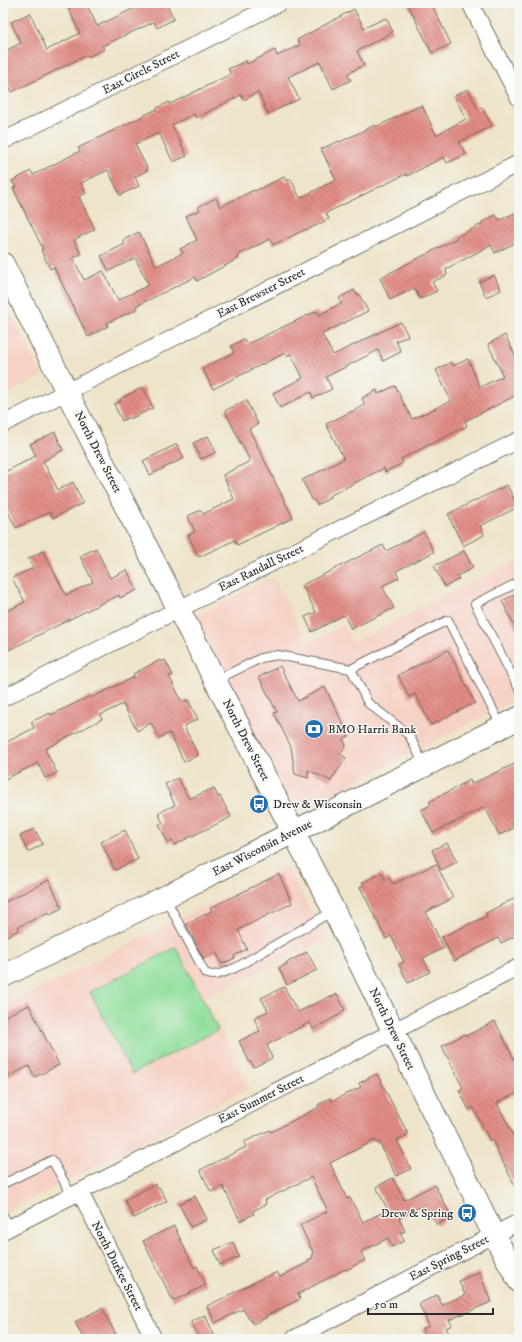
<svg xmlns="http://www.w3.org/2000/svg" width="522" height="1342" viewBox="0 0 522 1342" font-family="'IM FELL DW Pica',serif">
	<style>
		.built { fill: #f6d1c5 }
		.green { fill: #90df9d; stroke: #5e8564 }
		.building { fill: url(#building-back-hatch) }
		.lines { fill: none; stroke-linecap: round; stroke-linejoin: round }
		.lane-casing { stroke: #6f6c62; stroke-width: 10 }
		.street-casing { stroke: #6f6c62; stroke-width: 18 }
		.secondary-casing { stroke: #6f6c62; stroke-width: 24 }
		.lane { stroke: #fff; stroke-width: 8 }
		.street { stroke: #fff; stroke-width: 16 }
		.secondary { stroke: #fff; stroke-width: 22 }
		.labels { text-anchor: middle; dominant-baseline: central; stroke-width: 3; stroke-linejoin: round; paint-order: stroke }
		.street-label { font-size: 12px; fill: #2b2b2b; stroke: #f6f6f2 }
		.poi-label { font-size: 12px; fill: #2b2b2b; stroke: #f6f6f2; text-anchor: start }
	</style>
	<defs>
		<pattern id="building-back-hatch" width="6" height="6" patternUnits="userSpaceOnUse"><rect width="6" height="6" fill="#e28c86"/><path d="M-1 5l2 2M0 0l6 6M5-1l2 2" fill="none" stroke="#b7736e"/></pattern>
	</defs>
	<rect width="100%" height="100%" fill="#f6f6f2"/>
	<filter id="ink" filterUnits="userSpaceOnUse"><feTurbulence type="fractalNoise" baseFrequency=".025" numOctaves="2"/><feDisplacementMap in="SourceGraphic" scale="8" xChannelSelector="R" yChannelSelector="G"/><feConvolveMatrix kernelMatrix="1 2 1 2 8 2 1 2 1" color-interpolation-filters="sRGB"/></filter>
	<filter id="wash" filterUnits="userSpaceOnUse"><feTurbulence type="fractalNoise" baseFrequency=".012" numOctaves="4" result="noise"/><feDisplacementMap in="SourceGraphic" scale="16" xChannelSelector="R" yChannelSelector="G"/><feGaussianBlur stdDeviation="0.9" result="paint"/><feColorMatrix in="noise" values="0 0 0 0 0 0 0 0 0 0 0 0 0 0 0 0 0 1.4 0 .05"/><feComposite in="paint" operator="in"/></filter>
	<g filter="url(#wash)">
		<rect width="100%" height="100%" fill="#eee4c9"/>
		<g class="built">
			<polygon points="3,298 42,376 3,396"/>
			<polygon points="519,558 519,698 295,812 196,616 273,576 307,643 344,625 353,643"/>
			<polygon points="285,866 326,939 205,998 249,1088 3,1214 3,1007"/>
		</g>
		<polygon class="green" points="176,947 218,1030 132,1074 90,992"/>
		<g id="blocks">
			<g class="building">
				<polygon points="66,3 86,3 97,26 145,3 166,3 174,19 157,28 154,22 102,46 104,49 88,57 87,55 12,92 3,72 8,69 3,58 3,52 21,43 11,22 30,13 47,50 80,33"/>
				<polygon points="407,3 431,3 451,44 432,53"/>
				<polygon points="354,9 364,28 386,18 393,32 357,51 364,65 347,74 351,80 333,89 320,62 288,77 299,99 268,114 258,92 244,100 241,95 196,118 194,114 172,125 187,156 173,162 159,133 135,144 148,170 135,177 139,186 120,195 108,170 81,183 86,193 79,197 95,229 74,240 81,254 73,258 84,280 103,271 118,300 149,285 135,258 109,271 101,256 125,244 123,240 139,232 156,266 183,253 180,249 197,240 186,216 200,210 198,207 216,198 220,207 254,190 255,191 284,177 286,181 291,179 300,198 336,180 321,149 339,141 340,142 375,125 376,127 422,105 436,135 466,119 454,96 468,89 478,109 482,107 492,126 459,142 466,154 447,163 444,157 407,176 406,174 326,213 329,219 307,230 306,229 273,245 270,239 238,255 239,258 197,281 195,277 136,306 137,309 107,323 108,326 88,337 54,267 50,269 41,250 43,249 13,188 16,187 12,181 31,171 33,175 80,151 78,148 157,109 157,108 169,102 170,104 231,74 228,69 246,61 247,64 275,50 277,56 300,45 297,40"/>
				<polygon points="519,211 519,241 495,253 491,245 446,269 447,275 432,282 437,291 420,299 414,288 390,300 380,278 446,244 457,238 456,237 482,224 482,222 496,215 498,219 499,218 500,220"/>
				<polygon points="494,275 501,290 486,297 479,282"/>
				<polygon points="354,290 357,295 359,294 368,311 322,334 333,355 401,322 408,336 396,341 401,352 383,361 378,350 326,377 332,389 313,398 311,392 280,408 273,393 303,378 291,354 287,356 285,353 213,389 202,368 234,353 231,346 244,339 247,344 317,311 319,315 342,303 339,298"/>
				<polygon points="505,335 519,363 519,394 465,421 467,426 401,459 403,463 385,472 384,468 329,496 330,498 317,505 314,500 313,501 302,480 344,459 326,424 365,405 362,398 377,390 378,394 395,386 412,419 451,401 436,370 451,362 453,366 468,359 480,387 503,376 488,344"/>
				<polygon points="143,387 153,408 130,419 129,417 122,421 114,404 121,401 120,399"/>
				<polygon points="246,400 258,424 249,429 293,518 237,545 235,540 199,557 188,535 195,532 188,516 201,510 203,514 234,499 223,475 250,461 225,411"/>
				<polygon points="55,432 63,450 43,461 58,490 73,482 83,503 53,518 50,512 16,528 3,502 3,473 36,456 30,444"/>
				<polygon points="208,436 216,452 201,459 193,443"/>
				<polygon points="177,444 184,458 150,475 143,461"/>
				<polygon points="507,485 518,507 480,526 484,535 463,546 450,519 451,519 448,514"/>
				<polygon points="424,532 434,552 396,571 399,578 382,586 394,608 351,629 344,615 312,632 305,617 316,612 302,585 383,545 386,551"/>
				<polygon points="96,548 110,578 127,570 137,590 120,598 119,595 106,601 3,653 3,613 25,602 12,578 33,568 28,559 43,551 66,595 93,582 80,556"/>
				<polygon points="464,551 473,568 457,576 459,579 445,587 434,566"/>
				<polygon points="519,593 519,635 502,601"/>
				<polygon points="448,650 475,703 431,725 415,694 409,697 398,675"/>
				<polygon points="160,660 161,662 165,660 173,675 169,676 182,702 188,700 198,719 184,726 198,755 184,762 170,733 159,738 151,723 137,731 123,704 100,715 102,719 45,749 57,773 45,778 38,763 3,780 3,744 34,728 31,722 50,713 51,715 90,696 91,698 134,677 133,674"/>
				<polygon points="280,666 298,701 325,687 349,736 343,739 346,746 340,754 346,758 331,781 308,770 308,778 295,774 291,747 274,713 277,712 259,677"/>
				<polygon points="519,762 519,805 514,807 519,817 511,821 514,828 499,835 485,807 433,833 421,810 431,805 429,802 470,780 471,784"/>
				<polygon points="178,778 189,799 214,788 218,797 220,796 231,817 174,845 172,841 168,843 159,824 163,823 158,813 175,805 165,784"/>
				<polygon points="34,829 43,844 28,852 20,836"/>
				<polygon points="125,830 138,859 115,870 101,842"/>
				<polygon points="447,843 457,862 441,870 432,850"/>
				<polygon points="436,864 453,898 426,912 444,948 423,958 430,972 408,983 399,965 404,962 391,936 386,939 360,887 364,885 362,883 382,873 385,880 389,878 393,884"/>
				<polygon points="279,874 292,903 238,930 247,949 234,956 235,958 222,964 216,952 203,958 186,924 212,911 210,908"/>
				<polygon points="49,880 62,908 50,914 49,912 18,927 19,930 3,938 3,903"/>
				<polygon points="519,896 519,934 501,943 498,938 454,961 442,937 487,916 486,913"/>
				<polygon points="307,952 317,970 287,985 279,968 287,964 286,963"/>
				<polygon points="284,987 298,1012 331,996 332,997 337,994 345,1010 340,1013 341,1014 313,1029 310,1022 267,1045 272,1058 254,1067 251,1062 250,1063 239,1041 260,1031 254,1018 268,1011 261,998"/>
				<polygon points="29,1005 59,1065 35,1077 29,1066 3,1079 3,1017"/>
				<polygon points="495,1021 519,1069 519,1092 497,1103 519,1147 519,1194 492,1140 490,1141 473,1107 469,1110 459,1090 463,1088 442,1046 465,1034 466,1036"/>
				<polygon points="377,1074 408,1134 397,1140 411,1169 396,1176 379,1142 376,1143 375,1140 330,1163 347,1199 350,1198 363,1222 388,1210 376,1187 393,1178 404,1200 435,1185 451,1216 437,1225 432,1216 428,1219 422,1206 399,1218 405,1231 400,1233 404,1241 392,1247 388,1238 361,1252 365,1260 346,1270 345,1269 298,1294 300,1299 266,1316 267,1317 253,1324 250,1319 249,1319 243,1309 215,1323 207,1306 267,1276 268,1277 277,1272 280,1277 309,1262 308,1260 313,1258 312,1256 314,1254 300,1225 328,1211 311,1177 265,1200 266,1204 253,1211 254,1214 240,1221 223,1186 211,1192 200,1170 246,1147 244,1142 270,1130 271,1132 319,1107 318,1105 330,1098 332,1101 361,1087 359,1083"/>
				<polygon points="155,1184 157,1188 159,1187 167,1201 134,1218 125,1200"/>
				<polygon points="195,1196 207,1219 191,1227 179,1204"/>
				<polygon points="174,1226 194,1268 197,1266 206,1285 173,1301 143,1241"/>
				<polygon points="233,1242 239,1257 220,1265 214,1250"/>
				<polygon points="479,1272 491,1302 449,1320 452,1325 446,1328 452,1339 427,1339 422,1329 429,1326 419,1304 437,1295 442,1305 465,1295 459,1281"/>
				<polygon points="102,1308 118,1339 84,1339 75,1322"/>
				<polygon points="205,1315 216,1339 200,1339 191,1322"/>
			</g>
		</g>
	</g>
	<g filter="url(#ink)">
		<use href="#blocks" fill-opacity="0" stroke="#6f6c62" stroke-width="1"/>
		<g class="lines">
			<g class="lane-casing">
				<g id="lane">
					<polyline points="519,582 475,604 519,689"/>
					<polyline points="351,669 448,620 501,726"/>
					<polyline points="216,680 261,658 278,655 351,669 368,703 409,735 424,765"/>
					<path d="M165,897L205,973C215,978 225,972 235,968L333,911"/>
					<polyline points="3,1184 52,1160 72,1196"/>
					<polyline points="3,1215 10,1228"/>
				</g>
			</g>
			<g class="street-casing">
				<g id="street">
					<polyline points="470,3 519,98"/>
					<polyline points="3,141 279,3"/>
					<polyline points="3,424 519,163"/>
					<polyline points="3,698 179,609 519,440"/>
					<polyline points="80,1192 154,1339"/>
					<polyline points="3,1231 519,967"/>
					<polyline points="293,1339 519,1222"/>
				</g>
			</g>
			<g class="secondary-casing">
				<g id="secondary">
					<polyline points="3,264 75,408 334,911 402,1049 494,1235 519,1281"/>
					<polyline points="3,976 165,897 519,718"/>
				</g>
			</g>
			<use href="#lane" class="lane"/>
			<use href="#street" class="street"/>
			<use href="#secondary" class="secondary"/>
		</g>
	</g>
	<defs>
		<g id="bank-disc" transform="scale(1)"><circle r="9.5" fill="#1f6fb2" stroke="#f6f6f2"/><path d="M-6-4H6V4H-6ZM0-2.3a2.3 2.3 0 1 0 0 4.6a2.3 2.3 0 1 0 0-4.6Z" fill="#fff"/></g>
		<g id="bus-disc" transform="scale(1)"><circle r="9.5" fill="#1f6fb2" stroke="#f6f6f2"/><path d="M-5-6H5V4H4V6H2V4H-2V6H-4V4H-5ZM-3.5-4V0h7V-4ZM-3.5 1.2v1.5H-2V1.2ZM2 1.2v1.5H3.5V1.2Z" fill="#fff"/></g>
	</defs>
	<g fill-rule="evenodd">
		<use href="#bank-disc" x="314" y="729"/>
		<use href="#bus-disc" x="259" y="804"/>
		<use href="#bus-disc" x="467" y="1213"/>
	</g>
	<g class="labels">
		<g class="street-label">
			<text transform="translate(141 72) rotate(-27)">East Circle Street</text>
			<text transform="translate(261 293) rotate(-27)">East Brewster Street</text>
			<text transform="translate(98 452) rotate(63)">North Drew Street</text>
			<text transform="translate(261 568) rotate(-26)">East Randall Street</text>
			<text transform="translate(246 740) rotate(63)">North Drew Street</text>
			<text transform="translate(262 848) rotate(-27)">East Wisconsin Avenue</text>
			<text transform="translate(392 1029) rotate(64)">North Drew Street</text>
			<text transform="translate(261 1099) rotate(-27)">East Summer Street</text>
			<text transform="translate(449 1258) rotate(-27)">East Spring Street</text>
			<text transform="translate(117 1266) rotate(63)">North Durkee Street</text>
		</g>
		<g class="poi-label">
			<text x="328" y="729">BMO Harris Bank</text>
			<text x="273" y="804">Drew &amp; Wisconsin</text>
			<text x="453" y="1213" text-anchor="end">Drew &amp; Spring</text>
		</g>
	</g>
	<rect width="522" height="1342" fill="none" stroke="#f6f6f2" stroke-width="16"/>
	<path d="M368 1308v6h125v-6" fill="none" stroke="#2b2b2b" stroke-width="2"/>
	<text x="374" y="1308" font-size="12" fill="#2b2b2b" stroke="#f6f6f2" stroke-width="3" paint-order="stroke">50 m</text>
</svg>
